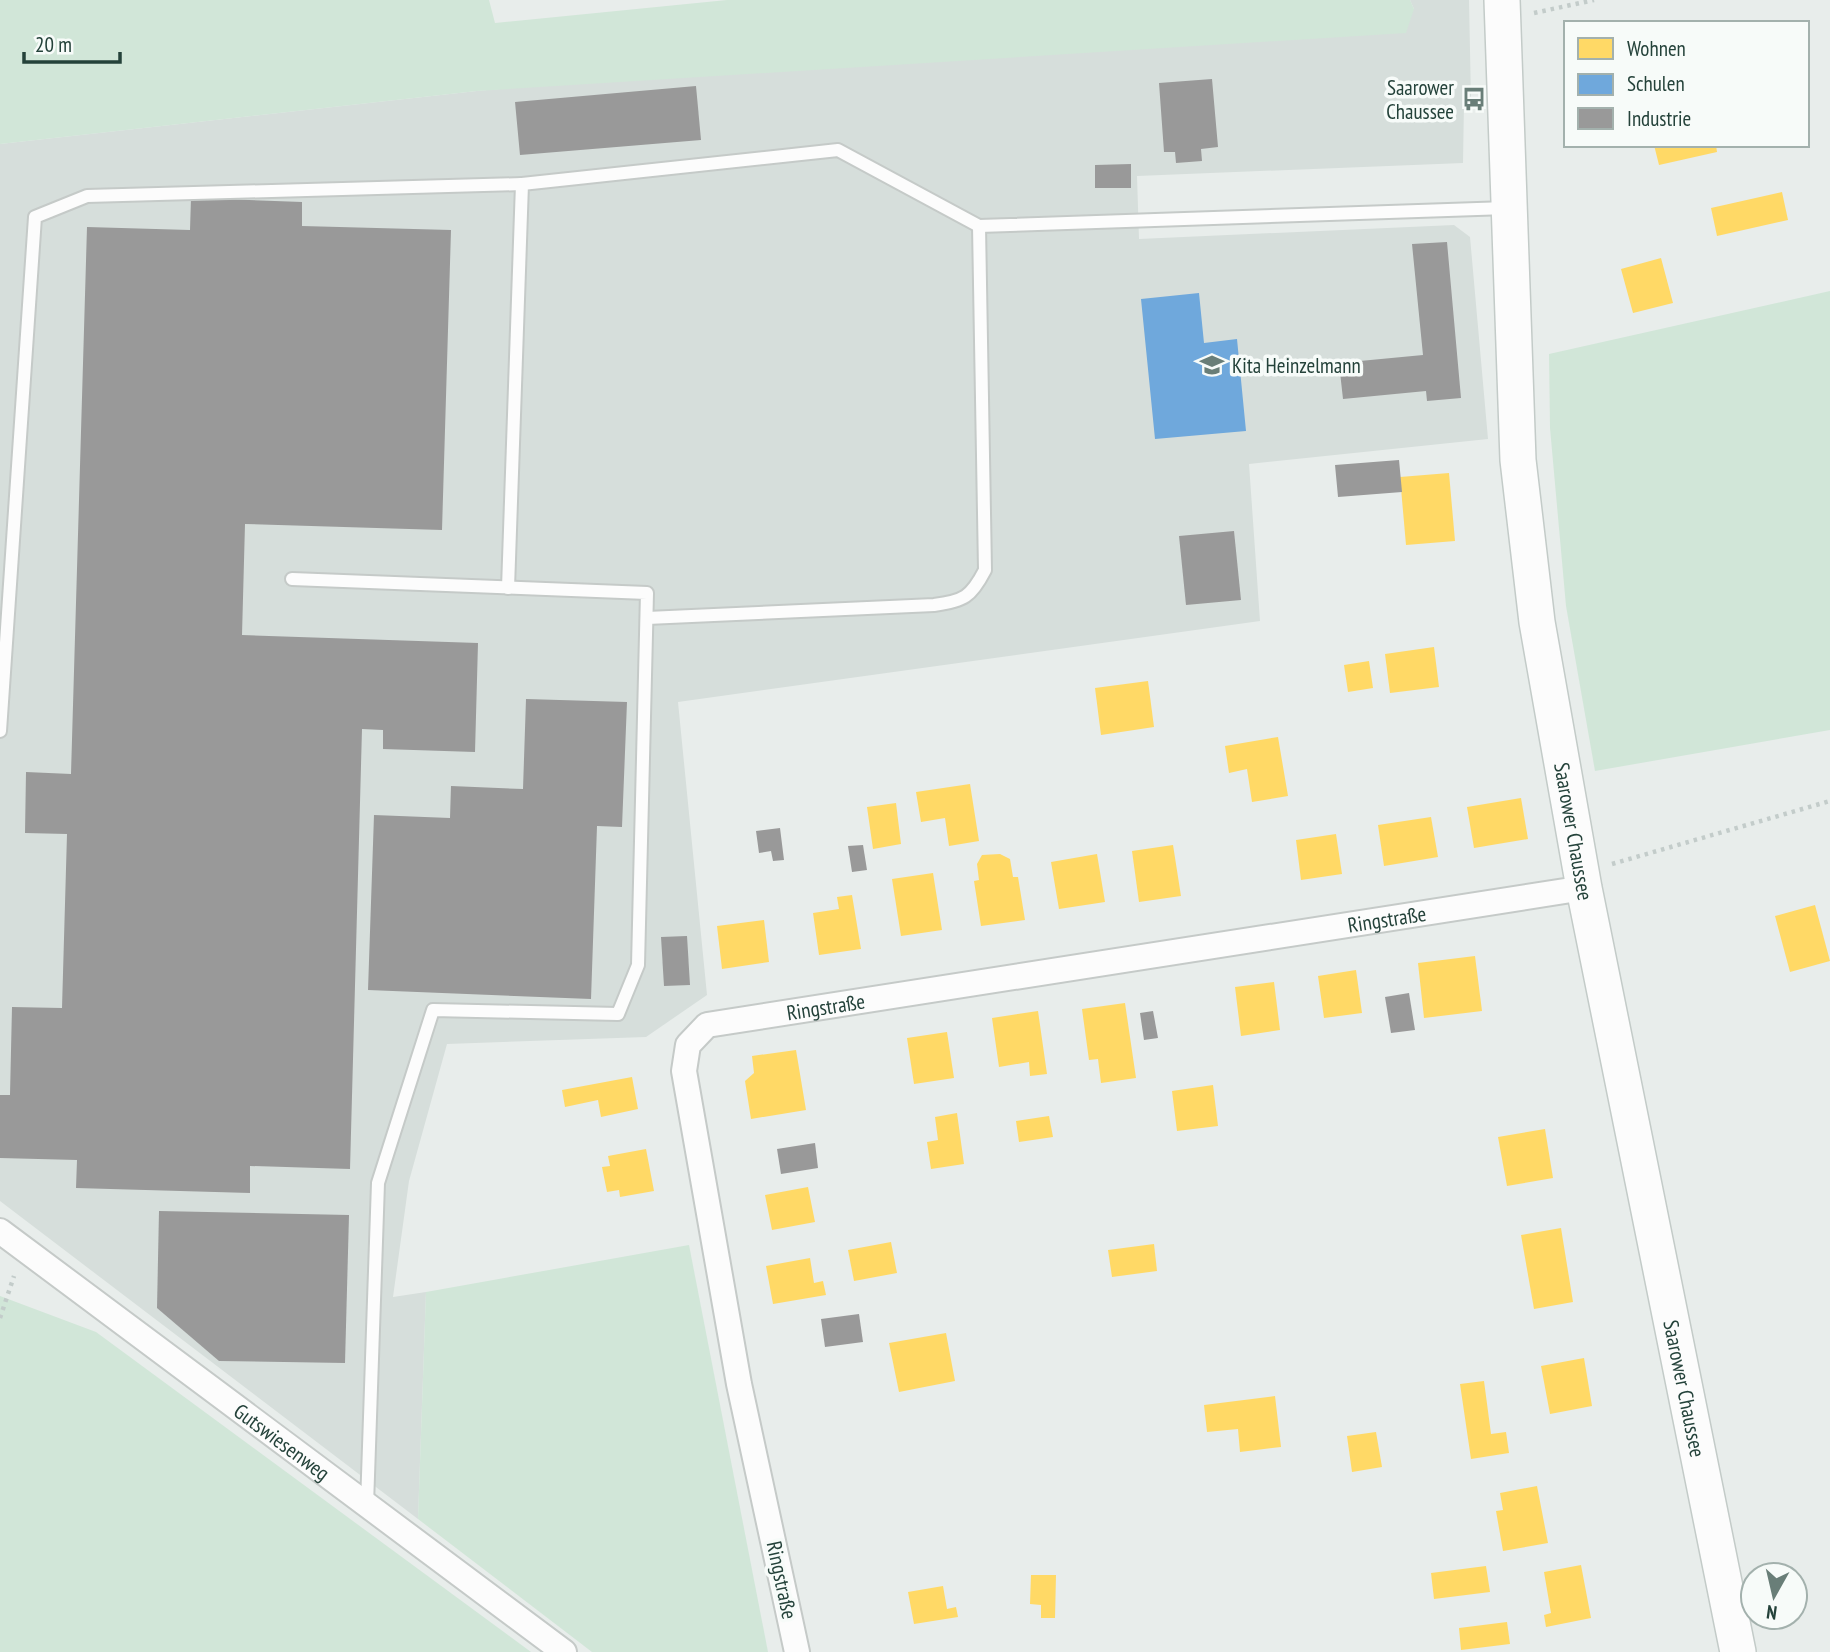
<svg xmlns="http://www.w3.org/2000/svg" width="1830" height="1652" viewBox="0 0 1830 1652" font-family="'PT Sans Narrow',sans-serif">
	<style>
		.built { fill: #d6dedb }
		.green { fill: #d1e6d8 }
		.homes { fill: #ffd966 }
		.schools { fill: #6fa8dc }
		.industry { fill: #999 }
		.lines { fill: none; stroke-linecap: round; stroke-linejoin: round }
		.lane-casing { stroke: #c5cac8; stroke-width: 16 }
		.street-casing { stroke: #c5cac8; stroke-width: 28 }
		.secondary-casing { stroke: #c3cbc8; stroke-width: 38 }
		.path { stroke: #c3ccca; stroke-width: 4.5; stroke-dasharray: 3.5 5; stroke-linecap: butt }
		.lane { stroke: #fcfcfc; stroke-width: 12 }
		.street { stroke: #fcfcfc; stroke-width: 24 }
		.secondary { stroke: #fcfcfc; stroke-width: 35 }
		.labels { text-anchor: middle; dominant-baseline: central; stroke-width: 7; stroke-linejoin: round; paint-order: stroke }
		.poi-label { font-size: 21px; fill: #24423a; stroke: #f7fbf9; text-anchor: end }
		.street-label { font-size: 21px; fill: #24423a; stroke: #f7fbf9 }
	</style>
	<rect width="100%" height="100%" fill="#e8edeb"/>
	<polygon class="built" points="1410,0 1469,0 1471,101 1464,102 1463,163 1137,176 1139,239 1454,225 1470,237 1488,439 1249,464 1260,621 678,702 707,995 646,1037 447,1044 409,1181 393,1297 426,1292 418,1519 0,1201 0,144 477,91 1414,9"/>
	<g class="green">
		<polygon points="0,0 489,0 495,23 727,0 1410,0 1414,9 1406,33 477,91 0,144"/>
		<polygon points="1830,291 1830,730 1595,771 1566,606 1550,428 1549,354"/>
		<polygon points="689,1245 768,1652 592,1652 418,1519 426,1292"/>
		<polygon points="0,1296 96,1332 531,1652 0,1652"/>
	</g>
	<g class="homes">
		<polygon points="1654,145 1716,145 1717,152 1659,165"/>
		<polygon points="1782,192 1788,220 1717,236 1711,208"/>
		<polygon points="1661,258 1673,303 1633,313 1621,269"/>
		<polygon points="1449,473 1455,541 1406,545 1400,477"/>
		<polygon points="1434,647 1439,687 1390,693 1385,654"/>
		<polygon points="1369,661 1373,688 1348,692 1344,665"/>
		<polygon points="1148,681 1154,727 1101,735 1095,688"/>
		<polygon points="1278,737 1288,796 1252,802 1247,769 1229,773 1225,746"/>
		<polygon points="970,784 979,841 949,846 945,818 921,822 916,792"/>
		<polygon points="1521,798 1528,839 1474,848 1467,807"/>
		<polygon points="896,803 901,844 873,849 867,807"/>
		<polygon points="1431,817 1438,857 1384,866 1378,825"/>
		<polygon points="1336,834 1342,874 1301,880 1296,840"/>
		<polygon points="1173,845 1181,896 1139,902 1132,851"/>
		<polygon points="1000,854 1010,859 1013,877 1018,877 1025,920 981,926 974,881 979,880 977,864 982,855"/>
		<polygon points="1097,854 1105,902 1059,909 1051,862"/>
		<polygon points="933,873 942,930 901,936 892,879"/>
		<polygon points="852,895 861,949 819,955 813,913 839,909 837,897"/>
		<polygon points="1815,905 1830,961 1790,972 1775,916"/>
		<polygon points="764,920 769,962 722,969 717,926"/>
		<polygon points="1475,956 1482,1011 1424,1018 1418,963"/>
		<polygon points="1356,970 1362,1013 1324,1018 1318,976"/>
		<polygon points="1274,982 1280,1030 1241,1036 1235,987"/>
		<polygon points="1125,1003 1136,1078 1101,1083 1098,1059 1089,1060 1082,1009"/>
		<polygon points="1038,1011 1047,1074 1030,1076 1029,1062 999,1067 992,1018"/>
		<polygon points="947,1032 954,1078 914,1084 907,1038"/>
		<polygon points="796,1050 806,1110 751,1119 745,1081 754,1073 752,1056"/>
		<polygon points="632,1077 638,1109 601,1117 598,1100 565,1107 562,1090"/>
		<polygon points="1213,1085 1218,1126 1177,1131 1172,1091"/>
		<polygon points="957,1113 964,1164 931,1169 927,1142 938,1140 935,1117"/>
		<polygon points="1049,1116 1053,1137 1019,1142 1016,1121"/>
		<polygon points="1545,1129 1553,1178 1507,1186 1498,1137"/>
		<polygon points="646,1149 654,1191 620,1197 619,1190 607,1192 602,1167 610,1166 608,1156"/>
		<polygon points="808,1187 815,1222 772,1230 765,1195"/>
		<polygon points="1561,1228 1573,1302 1534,1309 1521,1235"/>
		<polygon points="891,1242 897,1273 854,1281 848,1250"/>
		<polygon points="1154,1244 1157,1271 1112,1277 1108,1250"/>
		<polygon points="810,1258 814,1283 823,1281 826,1295 773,1304 766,1266"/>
		<polygon points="946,1333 955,1381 899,1392 889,1343"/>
		<polygon points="1584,1358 1592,1406 1550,1414 1541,1366"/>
		<polygon points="1484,1381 1491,1434 1506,1432 1509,1453 1471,1459 1460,1384"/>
		<polygon points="1275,1396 1281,1447 1240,1452 1238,1429 1207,1432 1204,1405"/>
		<polygon points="1376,1432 1382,1467 1352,1472 1347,1436"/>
		<polygon points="1537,1486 1548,1543 1503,1551 1496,1511 1503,1510 1500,1493"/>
		<polygon points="1581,1565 1591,1618 1546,1627 1544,1615 1551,1613 1544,1572"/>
		<polygon points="1486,1566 1490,1592 1434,1599 1431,1573"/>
		<polygon points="1031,1575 1056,1575 1055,1618 1041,1618 1041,1605 1030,1604"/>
		<polygon points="943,1586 947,1609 956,1607 958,1617 914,1624 908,1592"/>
		<polygon points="1507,1622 1510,1644 1461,1650 1459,1628"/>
	</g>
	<polygon class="schools" points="1199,293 1204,343 1237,339 1246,431 1155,439 1141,299"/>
	<g class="industry">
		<polygon points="1212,79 1218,147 1201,149 1202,161 1176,163 1175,152 1164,152 1159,83"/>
		<polygon points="696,86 701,140 520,155 515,102"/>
		<polygon points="1131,164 1131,188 1095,188 1095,165"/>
		<polygon points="191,198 302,202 302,226 451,230 442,530 245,524 242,635 478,643 475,752 383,749 383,730 362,729 350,1169 250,1166 250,1193 76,1188 77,1160 0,1158 0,1095 10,1095 12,1007 62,1008 67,834 25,833 26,772 71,774 87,227 190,230"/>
		<polygon points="1447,242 1461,398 1427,401 1426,391 1343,399 1339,363 1423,355 1412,244"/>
		<polygon points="1399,460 1402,492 1338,497 1335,465"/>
		<polygon points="1234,531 1241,600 1186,605 1179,536"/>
		<polygon points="526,699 627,702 622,827 597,826 591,999 368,990 374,815 450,818 451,786 523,789"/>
		<polygon points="780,828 784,860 773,861 771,851 759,853 756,831"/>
		<polygon points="863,845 867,870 852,872 848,846"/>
		<polygon points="687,936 690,985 664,986 661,937"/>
		<polygon points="1409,993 1415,1030 1391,1033 1385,997"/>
		<polygon points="1153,1011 1158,1038 1144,1040 1140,1013"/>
		<polygon points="815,1143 818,1168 781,1174 777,1149"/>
		<polygon points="159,1211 349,1215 345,1363 219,1361 157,1308"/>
		<polygon points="859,1314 863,1342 825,1347 821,1319"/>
	</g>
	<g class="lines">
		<g class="lane-casing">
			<g id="lane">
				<polyline points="292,579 647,593 638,965 618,1014 433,1010 378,1183 367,1505"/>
				<polyline points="508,588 522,184 838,150 979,226 1507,208"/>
				<path d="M647,618L934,605C964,601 971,597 985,570L979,226"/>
				<polyline points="0,731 35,217 87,196 522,184"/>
			</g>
		</g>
		<g class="street-casing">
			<g id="street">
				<path id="s1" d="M0,1231L564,1652"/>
				<path id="s2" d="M797,1652L739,1384L684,1071L688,1045L707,1025L1584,888"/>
			</g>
		</g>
		<g class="secondary-casing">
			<g id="secondary">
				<path id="s3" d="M1502,0L1518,460L1537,622L1584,888L1738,1652"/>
			</g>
		</g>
		<g class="path">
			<polyline points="1534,13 1594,0"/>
			<polyline points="1612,864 1830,801"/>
			<polyline points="0,1318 14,1276"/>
		</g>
		<use href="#lane" class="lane"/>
		<use href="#street" class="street"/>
		<use href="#secondary" class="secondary"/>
	</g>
	<defs>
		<g id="bus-bare" transform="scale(1.89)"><path d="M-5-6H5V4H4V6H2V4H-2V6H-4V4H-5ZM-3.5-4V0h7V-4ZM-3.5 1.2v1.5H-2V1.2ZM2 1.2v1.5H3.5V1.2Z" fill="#697e78" stroke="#f7fbf9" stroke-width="2.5" paint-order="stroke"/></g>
		<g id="school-bare" transform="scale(1.89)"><path d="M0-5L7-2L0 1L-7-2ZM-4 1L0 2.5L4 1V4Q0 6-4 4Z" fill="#697e78" stroke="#f7fbf9" stroke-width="2.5" paint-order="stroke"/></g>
	</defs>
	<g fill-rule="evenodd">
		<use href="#bus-bare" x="1474" y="99"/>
		<use href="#school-bare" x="1212" y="365"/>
	</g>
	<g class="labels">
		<g class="poi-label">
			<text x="1454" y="87">Saarower<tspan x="1454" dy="24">Chaussee</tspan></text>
			<text x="1232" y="365" text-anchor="start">Kita Heinzelmann</text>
		</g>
		<g class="street-label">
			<text stroke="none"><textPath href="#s3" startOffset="836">Saarower Chaussee</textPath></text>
			<text stroke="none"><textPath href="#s2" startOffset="1334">Ringstraße</textPath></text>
			<text stroke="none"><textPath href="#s2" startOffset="766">Ringstraße</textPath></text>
			<text stroke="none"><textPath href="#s3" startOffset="1404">Saarower Chaussee</textPath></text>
			<text stroke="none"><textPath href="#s1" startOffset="352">Gutswiesenweg</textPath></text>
			<text transform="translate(782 1580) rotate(78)">Ringstraße</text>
		</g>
	</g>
	<rect x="1564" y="21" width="245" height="126" fill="#f7fbf9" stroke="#a3b1ad" stroke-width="2"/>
	<rect x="1578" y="38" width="35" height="21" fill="#ffd966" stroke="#a3b1ad" stroke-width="2"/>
	<text x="1627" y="56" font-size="21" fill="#24423a">Wohnen</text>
	<rect x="1578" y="74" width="35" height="21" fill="#6fa8dc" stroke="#a3b1ad" stroke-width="2"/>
	<text x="1627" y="91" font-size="21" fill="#24423a">Schulen</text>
	<rect x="1578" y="108" width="35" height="21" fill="#999999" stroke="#a3b1ad" stroke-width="2"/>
	<text x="1627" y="126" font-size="21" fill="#24423a">Industrie</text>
	<g transform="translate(1774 1596) rotate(188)"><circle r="33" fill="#f7fbf9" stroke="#a3b1ad" stroke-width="2"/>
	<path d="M0-5L12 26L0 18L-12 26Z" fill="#697e78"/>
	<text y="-10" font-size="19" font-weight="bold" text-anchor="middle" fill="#24423a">N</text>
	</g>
	<path d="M24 52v10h96v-10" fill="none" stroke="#24423a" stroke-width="3.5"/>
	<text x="35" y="52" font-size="21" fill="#24423a" stroke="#f7fbf9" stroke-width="5" paint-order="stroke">20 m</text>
</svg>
